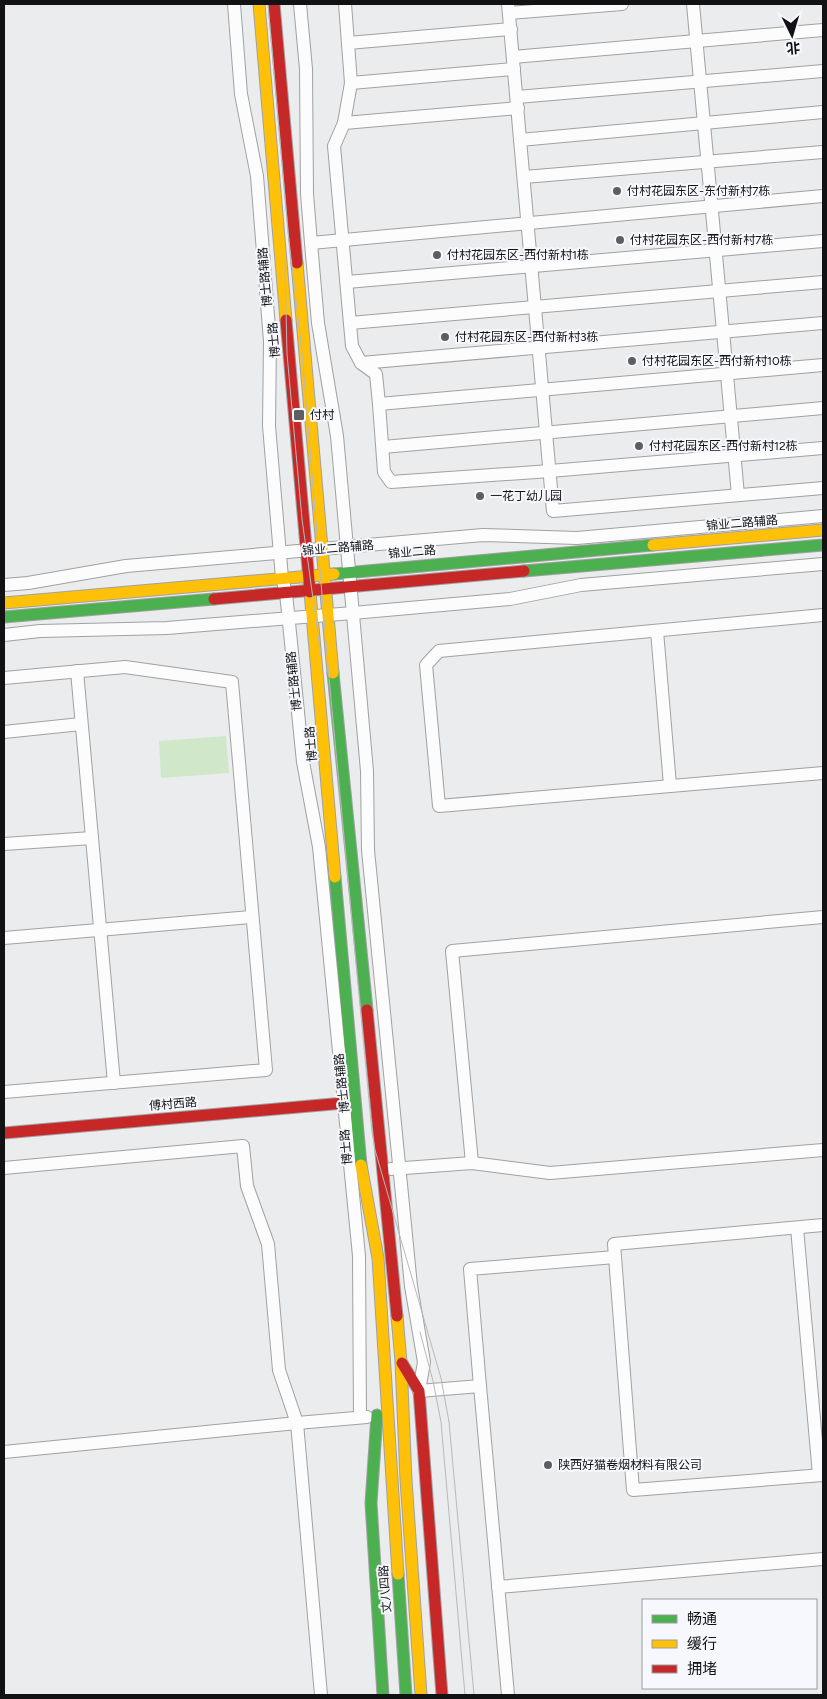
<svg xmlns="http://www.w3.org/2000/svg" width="827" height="1699" viewBox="0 0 827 1699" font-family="Figtree,'Noto Sans SC',sans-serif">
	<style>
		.green { fill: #d0e8c9 }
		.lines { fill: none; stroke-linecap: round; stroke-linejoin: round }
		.street-casing { stroke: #a0a1a2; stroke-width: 14 }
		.fast-casing { stroke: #a0a1a2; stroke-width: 13 }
		.slow-casing { stroke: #a0a1a2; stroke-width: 13 }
		.jam-casing { stroke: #a0a1a2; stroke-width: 13 }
		.street { stroke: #fcfcfc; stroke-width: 12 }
		.fast { stroke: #4caf50; stroke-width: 11 }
		.slow { stroke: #ffc107; stroke-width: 11 }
		.jam { stroke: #c62828; stroke-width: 11 }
		.tram { stroke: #b9b9ba; stroke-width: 1 }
		.poi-dot { fill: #5e5e60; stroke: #f7f8fd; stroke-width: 2 }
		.labels { text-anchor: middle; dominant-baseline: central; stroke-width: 4; stroke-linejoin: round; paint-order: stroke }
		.poi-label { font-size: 12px; fill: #121214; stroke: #f7f8fd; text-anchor: start }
		.street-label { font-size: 12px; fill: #121214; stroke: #f7f8fd }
	</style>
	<rect width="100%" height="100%" fill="#eaecee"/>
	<polygon class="green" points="226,736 229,773 161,778 159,741"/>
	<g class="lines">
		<g class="street-casing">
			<g id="street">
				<polyline points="234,4 241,94 257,176 270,341 269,426 282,578 286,593 303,762 319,847 359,1256 360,1417"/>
				<polyline points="300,4 306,69 307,194 311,243 318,323 337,436 367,771 368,850 411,1286 424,1362 419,1391 480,1386 508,1695"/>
				<polyline points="345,4 351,83 344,123 334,146 352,346 361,363 376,374 379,404"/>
				<polyline points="508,4 553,511 823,488"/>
				<polyline points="693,4 738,495"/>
				<polyline points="509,13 622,4"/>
				<polyline points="348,43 511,29"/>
				<polyline points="513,57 823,30"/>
				<polyline points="351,83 514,69"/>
				<polyline points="517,97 823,71"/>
				<polyline points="344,123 518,108"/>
				<polyline points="520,140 823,112"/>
				<polyline points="524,177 823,152"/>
				<polyline points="311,243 823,196"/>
				<polyline points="347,282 823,241"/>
				<polyline points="350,323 823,282"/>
				<polyline points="361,363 823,323"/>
				<polyline points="823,365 379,404 384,472 391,482 550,471 823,448"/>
				<polyline points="383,447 823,408"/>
				<polyline points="4,585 28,583 126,566 379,544 483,535 577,538 823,516"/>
				<polyline points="823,615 439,651 426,665 439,806 823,773"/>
				<polyline points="657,631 670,785"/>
				<polyline points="4,635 40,631 167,628 353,613 510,599 581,585 823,564"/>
				<polyline points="77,671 114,1083"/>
				<polyline points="4,678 125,667 232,682 266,1070 4,1092"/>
				<polyline points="4,732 81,724"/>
				<polyline points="4,844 92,838"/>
				<polyline points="4,938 251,917"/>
				<polyline points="472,1163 452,951 823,917"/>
				<polyline points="4,1168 243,1146 247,1186 268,1244 279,1370 297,1423 367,1417"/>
				<polyline points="391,1169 472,1163 550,1173 823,1150"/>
				<polyline points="823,1225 614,1244 633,1490 823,1475"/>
				<polyline points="797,1228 819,1475"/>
				<polyline points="480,1386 470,1269 615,1257"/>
				<polyline points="4,1452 297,1423 321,1695"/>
				<polyline points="498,1587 823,1559"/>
			</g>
		</g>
		<g class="fast-casing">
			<g id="fast">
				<polyline points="524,571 823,545"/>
				<polyline points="334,574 653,545"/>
				<polyline points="4,617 214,599"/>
				<polyline points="333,673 367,1010"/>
				<polyline points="335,877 361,1165"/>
				<polyline points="377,1415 371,1503 383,1695"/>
				<polyline points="398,1574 406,1695"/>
			</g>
		</g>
		<g class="slow-casing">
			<g id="slow">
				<polyline points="259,4 286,320"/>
				<polyline points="297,263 333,673"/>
				<polyline points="653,545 823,530"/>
				<polyline points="310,592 335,877"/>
				<polyline points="4,603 334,574"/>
				<polyline points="361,1165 378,1258 398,1574"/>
				<polyline points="397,1316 401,1362 406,1480 421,1695"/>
			</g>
		</g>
		<g class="jam-casing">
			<g id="jam">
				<polyline points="274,4 297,263"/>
				<polyline points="286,320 310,592"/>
				<polyline points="214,599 524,571"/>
				<polyline points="367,1010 397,1316"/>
				<polyline points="4,1133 344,1103"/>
				<polyline points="402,1363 419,1391 442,1695"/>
			</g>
		</g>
		<use href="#street" class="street"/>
		<use href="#fast" class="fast"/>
		<use href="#slow" class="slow"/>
		<use href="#jam" class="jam"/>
		<g class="tram">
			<polyline points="268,4 288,232 302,353 328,667 372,1132 375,1150 441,1378 449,1422 474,1695"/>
			<polyline points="285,265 287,354 302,519 321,656"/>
			<polyline points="420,1332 433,1381 441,1422 465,1695"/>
		</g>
	</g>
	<g class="poi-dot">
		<circle cx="617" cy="191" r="5"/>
		<circle cx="620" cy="240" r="5"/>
		<circle cx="437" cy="255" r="5"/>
		<circle cx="445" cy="337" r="5"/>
		<circle cx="632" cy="361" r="5"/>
		<rect x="293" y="409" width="12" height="12" rx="2.5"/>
		<circle cx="639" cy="446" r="5"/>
		<circle cx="480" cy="496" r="5"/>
		<circle cx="548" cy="1465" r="5"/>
	</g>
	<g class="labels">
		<g class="poi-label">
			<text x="627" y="191">付村花园东区-东付新村7栋</text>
			<text x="630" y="240">付村花园东区-西付新村7栋</text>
			<text x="447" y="255">付村花园东区-西付新村1栋</text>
			<text x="455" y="337">付村花园东区-西付新村3栋</text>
			<text x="642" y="361">付村花园东区-西付新村10栋</text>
			<text x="310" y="415">付村</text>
			<text x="649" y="446">付村花园东区-西付新村12栋</text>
			<text x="490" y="496">一花丁幼儿园</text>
			<text x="558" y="1465">陕西好猫卷烟材料有限公司</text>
		</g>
		<g class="street-label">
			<text transform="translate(265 277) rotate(-95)">博士路辅路</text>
			<text transform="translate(274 340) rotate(-95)">博士路</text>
			<text transform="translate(742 523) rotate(-5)">锦业二路辅路</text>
			<text transform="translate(338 548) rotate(-5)">锦业二路辅路</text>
			<text transform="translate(412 552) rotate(-5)">锦业二路</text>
			<text transform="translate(294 681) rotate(-96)">博士路辅路</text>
			<text transform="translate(311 744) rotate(-95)">博士路</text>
			<text transform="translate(342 1083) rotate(-96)">博士路辅路</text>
			<text transform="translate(173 1104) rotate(-5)">傅村西路</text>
			<text transform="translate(346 1147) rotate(-95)">博士路</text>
			<text transform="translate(385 1589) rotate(-94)">丈八四路</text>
		</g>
	</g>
	<rect width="827" height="1699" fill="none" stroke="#121214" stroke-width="10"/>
	<rect x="642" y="1599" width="175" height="90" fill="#f7f8fd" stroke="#9b9ca0"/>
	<rect x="652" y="1615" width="25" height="8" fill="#4caf50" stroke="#9b9ca0"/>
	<text x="687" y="1624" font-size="15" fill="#121214">畅通</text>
	<rect x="652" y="1640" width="25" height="8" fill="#ffc107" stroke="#9b9ca0"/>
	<text x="687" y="1649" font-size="15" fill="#121214">缓行</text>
	<rect x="652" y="1665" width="25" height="8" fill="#c62828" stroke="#9b9ca0"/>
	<text x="687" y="1674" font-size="15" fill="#121214">拥堵</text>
	<g transform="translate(792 35) rotate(175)" stroke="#f7f8fd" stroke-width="4" paint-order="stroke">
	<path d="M0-4L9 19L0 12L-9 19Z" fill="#121214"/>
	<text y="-8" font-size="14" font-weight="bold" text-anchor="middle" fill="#121214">北</text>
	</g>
</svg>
